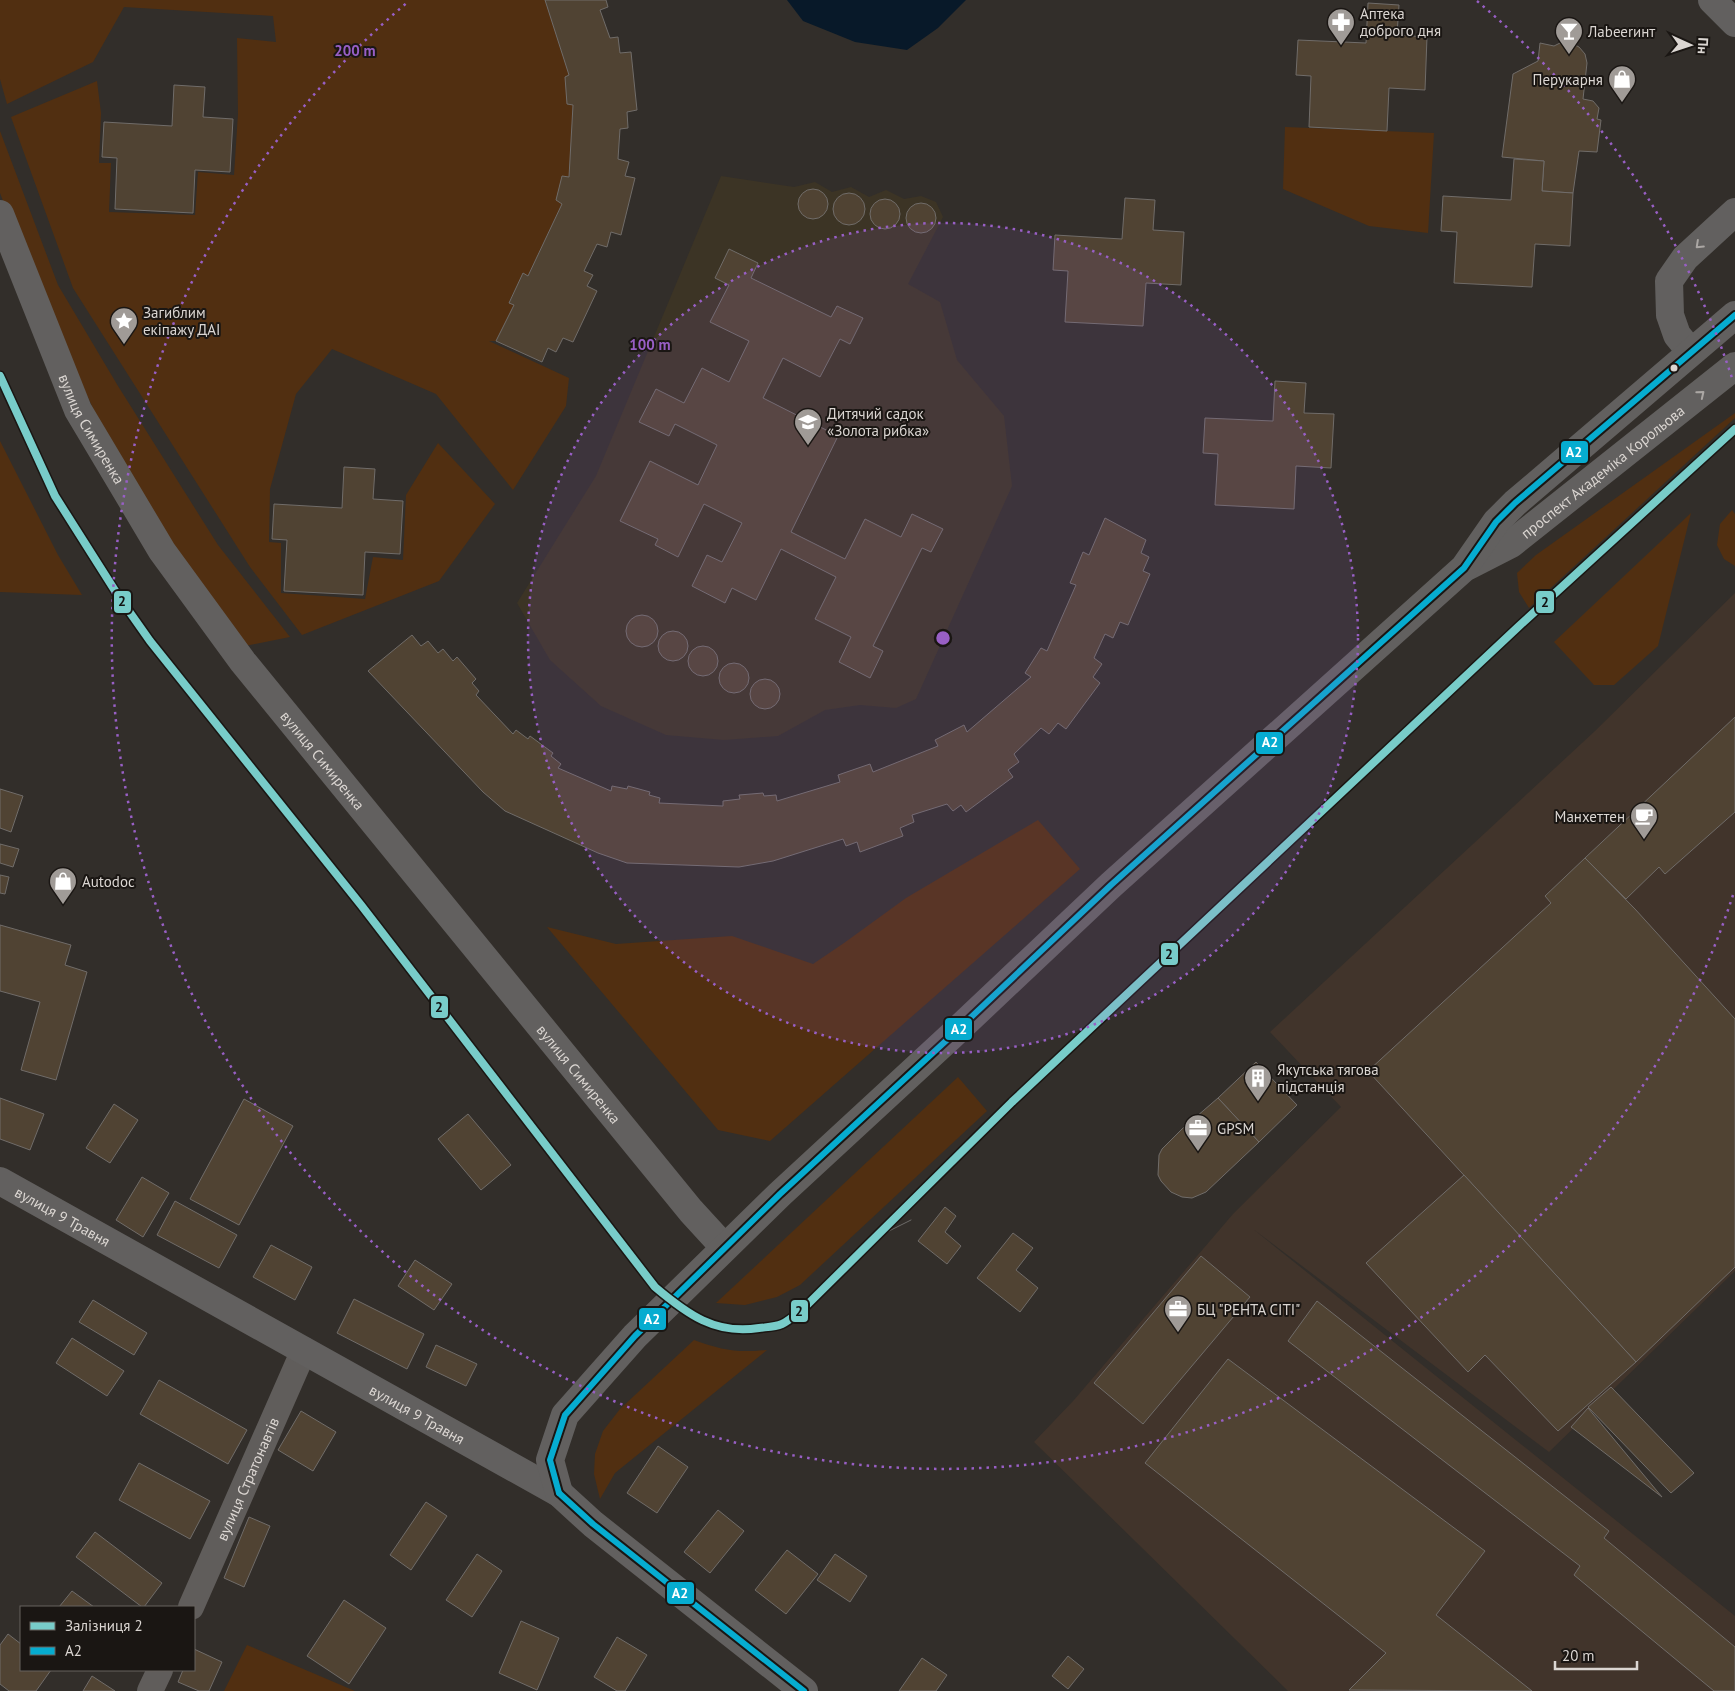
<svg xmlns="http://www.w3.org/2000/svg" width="1735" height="1691" viewBox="0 0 1735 1691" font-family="'PT Sans',sans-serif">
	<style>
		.built { fill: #41342b }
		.education { fill: #3c3425 }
		.green { fill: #512f11 }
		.water { fill: #081929 }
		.building { fill: #504333; stroke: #706c69 }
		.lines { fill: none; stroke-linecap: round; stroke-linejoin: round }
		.street { stroke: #605d5b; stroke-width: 26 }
		.secondary { stroke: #62605f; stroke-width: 28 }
		.tram { stroke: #6c6a68; stroke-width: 1 }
		.bus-1-casing { stroke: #1a1613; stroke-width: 10 }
		.bus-1 { stroke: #06acd0; stroke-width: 6 }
		.rail-1-casing { stroke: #1a1613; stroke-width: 11 }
		.rail-1 { stroke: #78ccc9; stroke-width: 8 }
		.oneway { stroke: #aba7a4 }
		.ring { fill: none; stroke: #985fc5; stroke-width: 2.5; stroke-dasharray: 2.5 5 }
		.bus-dot { fill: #dbd6d2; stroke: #1a1613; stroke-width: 2 }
		.labels { text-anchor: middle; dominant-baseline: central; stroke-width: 4; stroke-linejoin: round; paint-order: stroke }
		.poi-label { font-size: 15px; fill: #dbd6d2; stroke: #1a1613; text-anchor: start }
		.street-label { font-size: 15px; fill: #dbd6d2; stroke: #1a1613 }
		.centre { fill: #985fc5; stroke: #1a1613; stroke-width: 2.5 }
		.ring-label { font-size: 15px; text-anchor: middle; font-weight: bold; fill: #985fc5; stroke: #1a1613; stroke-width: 4; stroke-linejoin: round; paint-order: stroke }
		.line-badge { stroke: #1a1613; stroke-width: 2 }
		.badge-label { font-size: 14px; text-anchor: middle; font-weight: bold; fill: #fff }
		.pale-badge-label { font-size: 14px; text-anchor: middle; font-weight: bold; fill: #111 }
	</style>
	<rect width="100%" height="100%" fill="#322e2a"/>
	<polygon class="built" points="1735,593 1735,1271 1549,1452 1253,1229 1735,1616 1735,1691 1288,1691 1034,1442 1074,1400 1233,1214 1341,1107 1270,1032 1595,731"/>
	<polygon class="education" points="721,176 794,187 815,182 832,192 851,187 869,197 886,190 904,199 921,196 936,202 943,217 908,284 940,302 957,360 1004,416 1012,486 916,699 896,708 860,705 825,710 778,736 724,740 666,735 601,706 550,660 517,603 596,476"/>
	<g class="green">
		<polygon points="0,0 545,0 569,75 573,105 569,177 562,176 562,204 528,276 523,274 509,302 514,305 496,341 489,341 569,378 566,406 513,490 436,394 332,349 296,394 270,489 269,542 281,543 281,593 365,599 373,557 403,560 406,495 438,443 495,504 439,581 302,635 250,567 73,288 11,117 97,81 101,113 99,163 111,163 109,212 195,215 198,172 234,175 238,114 237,38 276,42 273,16 124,7 93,62 7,104 0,79"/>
		<polygon points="1285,127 1434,133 1428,233 1369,226 1283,189"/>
		<polygon points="0,131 58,285 118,386 218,545 290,637 245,646 168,546 97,417 31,274 0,193"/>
		<polygon points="1735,413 1735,418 1529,608 1519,592 1517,573 1536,555"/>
		<polygon points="0,441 58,555 82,595 0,592"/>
		<polygon points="1732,510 1735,514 1735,566 1724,559 1717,545 1720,524"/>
		<polygon points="1691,513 1658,646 1614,685 1594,685 1554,642"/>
		<polygon points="1038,820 1080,869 770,1141 718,1130 547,927 616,944 732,936 813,964 844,943 906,898"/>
		<polygon points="958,1077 987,1111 800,1285 777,1297 745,1305 716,1303"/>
		<path d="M694,1340C722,1350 736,1353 767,1350L615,1473L600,1499L594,1474L595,1454L603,1431L620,1409Z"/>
		<polygon points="247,1645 355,1691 224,1691"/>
	</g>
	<polygon class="water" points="787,0 966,0 938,28 907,50 855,42 803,21"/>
	<g class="building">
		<polygon points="545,0 606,0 608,7 600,10 610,38 618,37 620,53 631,52 637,110 627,112 628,128 620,129 618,159 629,162 625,176 635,178 621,235 611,232 607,247 597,244 584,271 593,275 587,286 597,291 573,342 563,338 556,352 548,348 542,362 496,341 514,305 509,303 523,273 528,276 562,204 556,200 562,176 569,177 573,105 567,104 565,77 569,75"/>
		<polygon points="1368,3 1399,5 1397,35 1427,37 1425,90 1389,88 1387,131 1309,127 1311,76 1296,75 1298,40 1366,43"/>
		<polygon points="1562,42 1571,43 1579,47 1585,54 1587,63 1583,99 1593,101 1599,108 1597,119 1601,120 1597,152 1579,151 1573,193 1542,191 1544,161 1502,157 1513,74 1538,61 1540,43 1554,46"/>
		<polygon points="174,85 205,87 203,117 233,119 230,172 195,170 193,213 115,209 117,158 102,157 104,122 172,126"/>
		<polygon points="1514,159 1544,161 1542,191 1573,193 1570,246 1535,244 1532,287 1454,283 1457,232 1441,231 1443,196 1511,200"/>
		<circle cx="813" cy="204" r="15"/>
		<circle cx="849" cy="209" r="16"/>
		<polygon points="1125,198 1155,200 1153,230 1184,232 1181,285 1146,283 1143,326 1065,322 1068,271 1053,270 1055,235 1122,239"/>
		<circle cx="885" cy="214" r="15"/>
		<circle cx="921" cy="218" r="15"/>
		<polygon points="729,249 758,263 751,278 831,317 837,306 863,318 850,344 840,339 820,377 783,358 763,398 838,436 791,532 845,559 865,519 901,537 912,514 943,529 931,552 922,548 873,646 883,651 870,678 839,662 851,637 815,619 836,577 781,549 756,600 732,588 725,603 692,586 707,555 722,562 742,523 704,504 678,557 655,545 658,539 620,521 650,461 698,485 717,445 675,424 669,436 639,422 656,389 684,403 702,368 729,382 749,341 710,322 729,285 715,278"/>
		<polygon points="1275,381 1306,383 1304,413 1334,414 1331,468 1296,466 1294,509 1215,505 1218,454 1203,453 1205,418 1273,421"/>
		<polygon points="344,467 375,469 373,499 403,501 400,554 365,552 363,595 284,591 287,540 272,539 274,504 342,508"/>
		<polygon points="1105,518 1146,540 1141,553 1149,557 1143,571 1150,574 1128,625 1120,622 1113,638 1105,634 1094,658 1102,664 1093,677 1100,683 1066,729 1058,723 1049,734 1041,728 1014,754 1019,762 1008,770 1013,777 966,812 961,805 953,811 947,804 912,815 914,822 900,828 903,836 860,852 857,842 846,846 843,839 773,861 739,867 627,863 598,853 505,811 483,792 368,671 412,635 421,646 428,641 438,653 443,649 453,661 457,657 476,679 472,683 479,691 476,695 513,734 516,730 528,739 530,736 553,753 551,756 561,764 558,768 611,791 612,786 627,789 628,786 650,792 649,795 660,798 659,803 723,806 723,801 740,799 739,795 763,793 764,796 776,795 777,801 840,782 838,775 870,764 873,772 938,746 935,740 964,725 967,732 1031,677 1025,673 1041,648 1047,651 1076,585 1070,583 1083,552 1089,555"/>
		<circle cx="642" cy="631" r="16"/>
		<circle cx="673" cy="646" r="15"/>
		<circle cx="703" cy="661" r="15"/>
		<circle cx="734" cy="678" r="15"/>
		<circle cx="765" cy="694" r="15"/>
		<polygon points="1735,717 1735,812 1665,874 1659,867 1626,899 1585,858"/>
		<polygon points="0,789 23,796 11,832 0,828"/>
		<polygon points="0,844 19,849 13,867 0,863"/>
		<polygon points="1585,858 1635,909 1735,1019 1735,1267 1636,1362 1368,1071 1551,903 1545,896"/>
		<polygon points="0,875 9,877 5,894 0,893"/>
		<polygon points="0,925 71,945 65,965 87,972 56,1080 21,1070 40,1002 0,991"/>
		<polygon points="1256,1062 1297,1105 1259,1142 1218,1098"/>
		<polygon points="0,1098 44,1114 30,1150 0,1139"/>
		<polygon points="1218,1098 1259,1142 1206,1192 1192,1198 1182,1197 1171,1192 1161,1181 1158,1175 1159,1155 1162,1149 1182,1129"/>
		<polygon points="244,1099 293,1126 239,1225 190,1199"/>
		<polygon points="114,1104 138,1120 110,1163 86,1148"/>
		<polygon points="468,1114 511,1165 481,1190 438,1139"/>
		<polygon points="1464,1175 1636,1362 1558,1431 1485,1355 1468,1372 1366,1263"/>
		<polygon points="142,1177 169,1193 143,1237 116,1220"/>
		<polygon points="175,1201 237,1235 219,1268 157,1235"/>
		<polygon points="945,1207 956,1216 945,1232 961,1246 947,1264 918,1241"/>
		<polygon points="1013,1233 1033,1248 1016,1270 1038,1288 1020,1312 977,1278"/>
		<polygon points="271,1245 312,1267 295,1300 253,1277"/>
		<polygon points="1201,1256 1250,1297 1143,1424 1094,1383"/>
		<polygon points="415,1260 452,1284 434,1310 398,1286"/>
		<polygon points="354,1299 424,1334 407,1369 337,1333"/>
		<polygon points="93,1300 147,1333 134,1355 79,1322"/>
		<polygon points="1317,1301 1609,1531 1604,1538 1735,1647 1735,1691 1714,1691 1574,1575 1580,1566 1288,1341"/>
		<polygon points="72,1338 124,1371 107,1396 56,1363"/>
		<polygon points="436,1345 477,1364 466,1386 426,1367"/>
		<polygon points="1228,1359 1485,1551 1436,1615 1532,1691 1349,1690 1386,1653 1145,1463"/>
		<polygon points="159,1380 247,1430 228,1464 140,1414"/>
		<polygon points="1611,1387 1694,1473 1671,1493 1588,1407"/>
		<polygon points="1588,1408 1662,1497 1571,1427"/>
		<polygon points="301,1411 336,1432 313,1471 278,1450"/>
		<polygon points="658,1446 688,1467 657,1513 627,1493"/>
		<polygon points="139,1463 210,1501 190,1539 119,1500"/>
		<polygon points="426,1502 447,1516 411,1570 390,1555"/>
		<polygon points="718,1510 744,1531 710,1573 684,1552"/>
		<polygon points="249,1517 270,1526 244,1587 224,1578"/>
		<polygon points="95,1532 162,1583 144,1607 142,1607 76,1557"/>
		<polygon points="787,1550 818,1574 786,1614 755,1590"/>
		<polygon points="477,1554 502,1571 472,1617 446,1600"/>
		<polygon points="835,1554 867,1576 850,1602 817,1580"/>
		<polygon points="72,1591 94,1607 59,1607"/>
		<polygon points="344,1600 386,1628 349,1684 307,1656"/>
		<polygon points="521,1621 559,1638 537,1690 499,1673"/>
		<polygon points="8,1634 21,1644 21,1670 51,1670 36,1691 9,1691 0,1684 0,1645"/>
		<polygon points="617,1637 647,1655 625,1691 617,1691 594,1677"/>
		<polygon points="194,1649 222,1662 209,1691 199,1691 178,1682 183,1670 194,1670"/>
		<polygon points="1068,1656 1084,1669 1068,1689 1052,1676"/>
		<polygon points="922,1658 947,1675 936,1691 899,1691"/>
		<polygon points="92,1676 115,1691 83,1691"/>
	</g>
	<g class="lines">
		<g class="street">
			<path id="s1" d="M191,1607L304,1350"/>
			<polyline points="150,1691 160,1670"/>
		</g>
		<g class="secondary">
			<polyline points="1712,0 1735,23"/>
			<path id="s2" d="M0,214L78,410L162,551L243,662L691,1211L724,1247"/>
			<polyline points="1691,352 1677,335 1670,315 1669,281 1685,258 1735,212"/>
			<path id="s3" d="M1468,566L1511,544L1735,366"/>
			<path id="s4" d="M0,1181L559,1493L593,1524L804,1691"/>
			<polyline points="559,1493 550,1460 565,1415 635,1336 780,1194 949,1038 1111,885 1464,568 1496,522 1515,503 1735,315"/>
		</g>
		<polyline class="tram" points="873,1239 911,1220"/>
		<g class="bus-1-casing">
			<g id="bus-1">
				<polyline points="559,1493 550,1460 565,1415 635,1336 780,1194 949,1038 1111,885 1464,568 1496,522 1515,503 1735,315"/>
				<polyline points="559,1493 593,1524 804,1691"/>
			</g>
		</g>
		<use href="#bus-1" class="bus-1"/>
		<g class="rail-1-casing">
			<path id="rail-1" d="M0,376L55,496L119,597L150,641L361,905L655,1287C687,1314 715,1335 759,1328C767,1327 775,1327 782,1324C791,1320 799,1311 807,1305L1012,1102L1518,627L1735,429"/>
		</g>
		<use href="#rail-1" class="rail-1"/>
	</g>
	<defs><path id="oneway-chevron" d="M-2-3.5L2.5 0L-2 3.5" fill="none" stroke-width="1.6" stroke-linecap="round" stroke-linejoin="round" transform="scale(1.25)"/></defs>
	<g class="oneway">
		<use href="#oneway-chevron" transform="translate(1699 245) rotate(137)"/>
		<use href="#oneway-chevron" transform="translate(1701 394) rotate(-39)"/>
	</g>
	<circle cx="943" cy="638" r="415" fill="#985fc5" fill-opacity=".12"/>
	<g class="ring">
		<circle cx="943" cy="638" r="415"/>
		<path d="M1733 895A831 831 0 1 1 409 1M1477 1A831 831 0 0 1 1733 381"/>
	</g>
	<defs>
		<g id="pharmacy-pin" transform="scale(1.4375)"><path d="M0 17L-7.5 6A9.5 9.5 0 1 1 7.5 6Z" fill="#a09b97" stroke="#1a1613"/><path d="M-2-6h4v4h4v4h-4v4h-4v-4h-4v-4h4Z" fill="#fff"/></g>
		<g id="bar-pin" transform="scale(1.4375)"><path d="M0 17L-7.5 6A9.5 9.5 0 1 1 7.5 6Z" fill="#a09b97" stroke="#1a1613"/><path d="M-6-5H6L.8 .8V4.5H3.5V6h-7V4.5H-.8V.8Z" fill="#fff"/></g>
		<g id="shop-pin" transform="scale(1.4375)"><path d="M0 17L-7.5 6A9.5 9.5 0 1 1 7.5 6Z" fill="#a09b97" stroke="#1a1613"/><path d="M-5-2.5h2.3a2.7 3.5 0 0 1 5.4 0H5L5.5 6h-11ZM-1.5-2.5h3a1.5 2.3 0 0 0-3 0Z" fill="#fff"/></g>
		<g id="sight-pin" transform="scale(1.4375)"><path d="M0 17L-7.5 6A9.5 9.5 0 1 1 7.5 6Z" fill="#a09b97" stroke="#1a1613"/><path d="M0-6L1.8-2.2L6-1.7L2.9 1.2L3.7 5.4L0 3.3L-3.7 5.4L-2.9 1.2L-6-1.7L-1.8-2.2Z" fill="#fff"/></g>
		<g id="school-pin" transform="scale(1.4375)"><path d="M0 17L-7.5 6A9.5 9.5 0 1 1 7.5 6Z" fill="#a09b97" stroke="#1a1613"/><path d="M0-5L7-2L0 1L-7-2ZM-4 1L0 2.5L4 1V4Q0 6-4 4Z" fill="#fff"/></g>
		<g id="cafe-pin" transform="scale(1.4375)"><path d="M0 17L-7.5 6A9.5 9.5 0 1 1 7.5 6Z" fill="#a09b97" stroke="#1a1613"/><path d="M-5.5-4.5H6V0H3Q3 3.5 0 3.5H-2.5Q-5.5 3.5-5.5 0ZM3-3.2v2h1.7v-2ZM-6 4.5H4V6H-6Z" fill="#fff"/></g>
		<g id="building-pin" transform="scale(1.4375)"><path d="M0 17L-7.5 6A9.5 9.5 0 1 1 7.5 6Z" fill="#a09b97" stroke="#1a1613"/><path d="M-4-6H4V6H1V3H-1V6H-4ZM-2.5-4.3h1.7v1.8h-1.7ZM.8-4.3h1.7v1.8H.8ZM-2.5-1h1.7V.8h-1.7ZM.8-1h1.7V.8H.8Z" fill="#fff"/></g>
		<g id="office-pin" transform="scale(1.4375)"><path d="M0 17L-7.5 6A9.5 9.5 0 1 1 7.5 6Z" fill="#a09b97" stroke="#1a1613"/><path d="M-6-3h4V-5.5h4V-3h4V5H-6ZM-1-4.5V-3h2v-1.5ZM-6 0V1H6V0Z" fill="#fff"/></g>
	</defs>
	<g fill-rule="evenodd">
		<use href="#pharmacy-pin" x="1341" y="22"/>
		<use href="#bar-pin" x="1569" y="31"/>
		<use href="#shop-pin" x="1622" y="79"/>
		<use href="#sight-pin" x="124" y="321"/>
		<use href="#school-pin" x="808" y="422"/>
		<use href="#cafe-pin" x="1644" y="816"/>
		<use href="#shop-pin" x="63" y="881"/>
		<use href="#building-pin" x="1258" y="1078"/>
		<use href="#office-pin" x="1198" y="1128"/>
		<use href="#office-pin" x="1178" y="1309"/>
	</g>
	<circle class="bus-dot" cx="1674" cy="368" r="4.5"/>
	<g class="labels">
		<g class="poi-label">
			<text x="1360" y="13">Аптека<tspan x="1360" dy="17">доброго дня</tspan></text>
			<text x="1588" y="31">Лаbeerинт</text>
			<text x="1603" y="79" text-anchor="end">Перукарня</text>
			<text x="143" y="312">Загиблим<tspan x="143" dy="17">екіпажу ДАІ</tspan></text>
			<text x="827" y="413">Дитячий садок<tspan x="827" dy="17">«Золота рибка»</tspan></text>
			<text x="1625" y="816" text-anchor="end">Манхеттен</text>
			<text x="82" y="881">Autodoc</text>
			<text x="1277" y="1069">Якутська тягова<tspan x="1277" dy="17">підстанція</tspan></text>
			<text x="1217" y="1128">GPSM</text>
			<text x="1197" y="1309">БЦ "РЕНТА СІТІ"</text>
		</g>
		<g class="street-label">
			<text stroke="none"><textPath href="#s2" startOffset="234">вулиця Симиренка</textPath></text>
			<text stroke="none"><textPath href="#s3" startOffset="165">проспект Академіка Корольова</textPath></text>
			<text stroke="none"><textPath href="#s2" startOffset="639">вулиця Симиренка</textPath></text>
			<text stroke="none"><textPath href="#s2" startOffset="1044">вулиця Симиренка</textPath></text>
			<text stroke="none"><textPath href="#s4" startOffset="72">вулиця 9 Травня</textPath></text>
			<text stroke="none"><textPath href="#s4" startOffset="478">вулиця 9 Травня</textPath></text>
			<text stroke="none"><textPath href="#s1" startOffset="140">вулиця Стратонавтів</textPath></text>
		</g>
	</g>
	<circle cx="943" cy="638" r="8" class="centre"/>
	<g class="ring-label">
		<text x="355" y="56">200 m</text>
		<text x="650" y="350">100 m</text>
	</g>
	<g class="line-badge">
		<rect x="1560" y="440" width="29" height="24" rx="5" fill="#06acd0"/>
		<rect x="113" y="590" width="19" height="24" rx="5" fill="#78ccc9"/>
		<rect x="1535" y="590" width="20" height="24" rx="5" fill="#78ccc9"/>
		<rect x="1255" y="731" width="29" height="24" rx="5" fill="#06acd0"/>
		<rect x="1160" y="942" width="19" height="24" rx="5" fill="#78ccc9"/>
		<rect x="430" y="995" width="19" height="24" rx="5" fill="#78ccc9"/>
		<rect x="944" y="1017" width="29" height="24" rx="5" fill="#06acd0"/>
		<rect x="790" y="1299" width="19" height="24" rx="5" fill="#78ccc9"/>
		<rect x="638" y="1307" width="29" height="24" rx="5" fill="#06acd0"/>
		<rect x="666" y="1581" width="29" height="24" rx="5" fill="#06acd0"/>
	</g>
	<g class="badge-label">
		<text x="1574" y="457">А2</text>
		<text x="1270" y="747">А2</text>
		<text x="959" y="1034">А2</text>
		<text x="652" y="1324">А2</text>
		<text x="680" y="1598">А2</text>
	</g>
	<g class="pale-badge-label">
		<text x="122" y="606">2</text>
		<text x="1545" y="607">2</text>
		<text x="1169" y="959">2</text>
		<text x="439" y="1012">2</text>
		<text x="799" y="1316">2</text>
	</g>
	<rect x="20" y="1606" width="175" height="65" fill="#1a1613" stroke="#67635f"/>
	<rect x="30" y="1622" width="25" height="8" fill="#78ccc9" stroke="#67635f"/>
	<text x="65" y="1631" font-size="15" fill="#dbd6d2">Залізниця 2</text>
	<rect x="30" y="1647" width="25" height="8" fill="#06acd0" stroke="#67635f"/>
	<text x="65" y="1656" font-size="15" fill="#dbd6d2">А2</text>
	<g transform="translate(1690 45) rotate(93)" stroke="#1a1613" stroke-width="4" paint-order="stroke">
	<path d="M0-4L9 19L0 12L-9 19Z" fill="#dbd6d2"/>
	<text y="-8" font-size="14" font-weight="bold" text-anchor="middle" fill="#dbd6d2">Пн</text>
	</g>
	<path d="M1555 1661v8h82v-8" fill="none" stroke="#dbd6d2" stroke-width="2.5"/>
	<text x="1562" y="1661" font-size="15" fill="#dbd6d2" stroke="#1a1613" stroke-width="4" paint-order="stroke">20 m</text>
</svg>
